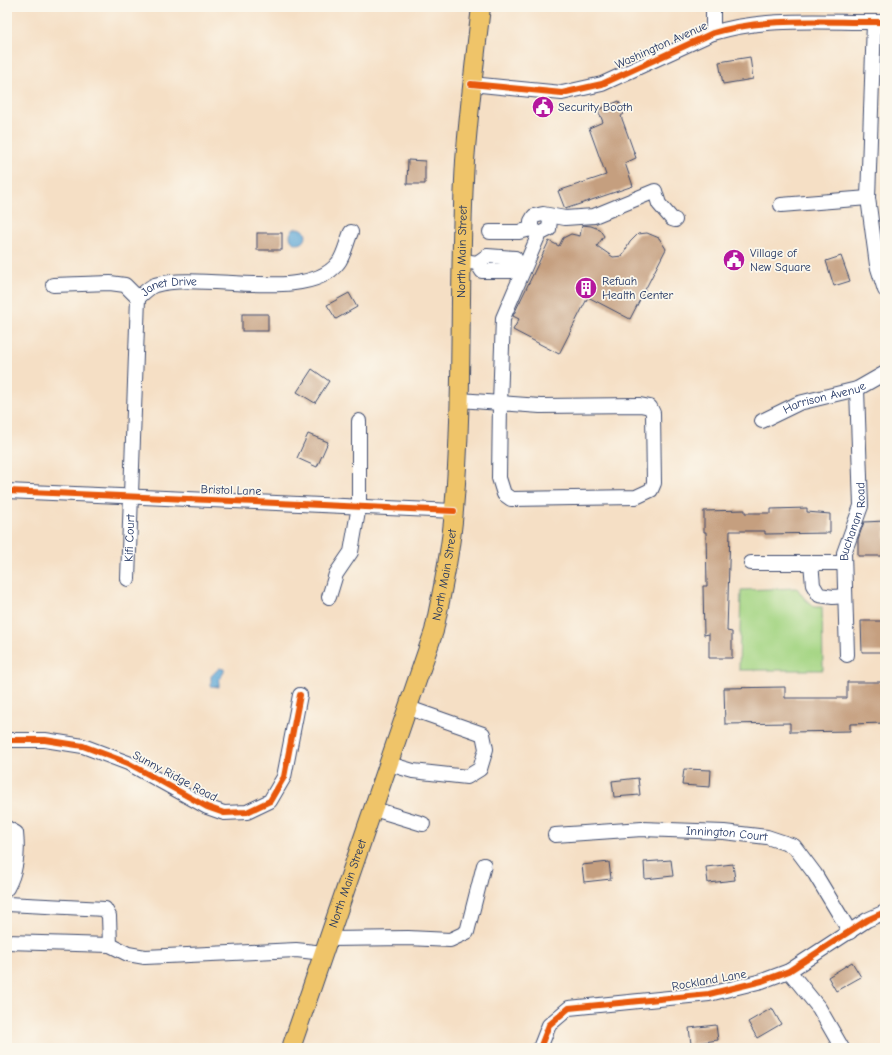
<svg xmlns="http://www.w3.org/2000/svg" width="892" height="1055" viewBox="0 0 892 1055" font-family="'Comic Neue',sans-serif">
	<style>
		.green { fill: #a5d584; stroke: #608271 }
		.water { fill: #5ea7d6; stroke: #3c6b9a }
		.building { fill: #c59f7f }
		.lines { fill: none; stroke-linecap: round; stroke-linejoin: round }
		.minor-casing { stroke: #3c496d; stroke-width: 16 }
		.major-casing { stroke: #3c496d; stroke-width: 20 }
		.minor { stroke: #fff; stroke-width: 14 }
		.major { stroke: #efc469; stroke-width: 18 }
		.cycleway-casing { stroke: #fbf7ec; stroke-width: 8 }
		.cycleway { stroke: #e8590c; stroke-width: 6 }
		.labels { text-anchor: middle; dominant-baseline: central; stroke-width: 3.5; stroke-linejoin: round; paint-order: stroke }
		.street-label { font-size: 12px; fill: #1b2f5e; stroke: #fbf7ec }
		.poi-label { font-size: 12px; fill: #1b2f5e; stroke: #fbf7ec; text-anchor: start }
	</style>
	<rect width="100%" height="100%" fill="#fbf7ec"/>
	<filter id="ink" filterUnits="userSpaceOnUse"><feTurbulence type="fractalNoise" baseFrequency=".025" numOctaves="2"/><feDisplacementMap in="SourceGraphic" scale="8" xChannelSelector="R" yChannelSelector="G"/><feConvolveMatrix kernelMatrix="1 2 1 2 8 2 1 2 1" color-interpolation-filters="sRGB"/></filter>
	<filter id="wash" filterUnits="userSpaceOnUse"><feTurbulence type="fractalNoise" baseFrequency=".012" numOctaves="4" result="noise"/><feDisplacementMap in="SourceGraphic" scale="16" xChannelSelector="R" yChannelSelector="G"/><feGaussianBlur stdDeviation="0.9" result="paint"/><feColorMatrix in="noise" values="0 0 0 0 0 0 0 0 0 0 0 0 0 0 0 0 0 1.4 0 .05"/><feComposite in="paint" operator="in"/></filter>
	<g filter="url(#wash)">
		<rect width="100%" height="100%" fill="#f5dfc5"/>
		<polygon class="green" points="797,588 804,598 814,607 822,607 823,670 739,670 741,590"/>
		<g class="water">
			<circle cx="298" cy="236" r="8"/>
			<polygon points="219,668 224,669 224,672 219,680 219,687 211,686 211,676"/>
		</g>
		<g id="blocks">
			<g class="building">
				<polygon points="750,57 753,79 723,84 719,62"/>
				<polygon points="619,101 624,114 621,116 636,158 625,163 633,186 565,209 558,191 606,175 589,128 603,122 598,110"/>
				<polygon points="408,160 425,161 425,184 407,184"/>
				<polygon points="582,225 591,226 599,229 604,236 597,246 613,257 622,256 630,242 638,234 647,233 659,238 666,249 630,319 588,297 559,354 513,330 519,319 513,316 549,241 559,246 563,238 571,234 580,236"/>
				<rect x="257" y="233" width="25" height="17"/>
				<polygon points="841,256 850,281 834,286 826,261"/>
				<polygon points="349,293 357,307 336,319 327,305"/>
				<rect x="242" y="314" width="26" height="17"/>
				<polygon points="312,369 329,381 315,403 297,392"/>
				<polygon points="308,434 328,442 317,467 297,458"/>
				<polygon points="807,508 807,512 830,514 830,533 765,534 765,531 730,531 727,631 732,632 732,658 709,658 709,634 704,635 703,586 707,586 706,532 704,532 704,511 745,510 745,513 771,513 771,509"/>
				<polygon points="885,521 885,556 858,556 858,539 864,522"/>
				<polygon points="861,621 885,621 885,652 862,652"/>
				<polygon points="847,682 885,682 885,723 850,724 850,731 790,732 790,723 725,724 724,688 785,687 785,698 847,698"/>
				<polygon points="684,769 711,770 710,787 682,785"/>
				<polygon points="638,778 640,795 614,797 612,781"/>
				<polygon points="671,860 673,876 645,879 644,862"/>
				<polygon points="609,862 611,879 584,882 582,865"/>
				<polygon points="733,864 735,880 708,883 706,867"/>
				<polygon points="852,962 861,977 836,991 828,977"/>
				<polygon points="772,1008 781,1024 757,1038 748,1022"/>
				<polygon points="716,1025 718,1040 691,1044 689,1028"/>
			</g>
		</g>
	</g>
	<g filter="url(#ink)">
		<use href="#blocks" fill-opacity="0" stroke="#3c496d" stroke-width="1"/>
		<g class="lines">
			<g class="minor-casing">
				<g id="minor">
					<polyline points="713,7 713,33"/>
					<polyline points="874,22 868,198 877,265 885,290"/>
					<path d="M471,84L562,93L602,84L713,33C769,16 828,23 885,22"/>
					<polyline points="781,205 868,198"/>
					<polyline points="490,232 519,232 531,229"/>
					<polyline points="539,234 549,229 550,220 546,215"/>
					<polyline points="463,261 477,263 487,256 515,258 519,265 512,271 482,271 477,263"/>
					<polyline points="53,285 110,283 125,285 138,298"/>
					<path id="s1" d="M138,298C143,294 149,287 155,285C202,271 307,304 338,263C344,256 347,241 351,232"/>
					<polyline points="460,400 500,403 503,318 539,234 531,229 531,221 534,216 543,214 565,218 594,216 655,191 659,204 672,219 675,220"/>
					<polygon points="500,403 540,406 640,405 650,407 653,413 654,483 651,490 636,497 511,499 504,494 499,478"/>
					<path id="s2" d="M762,421L799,403L857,389L885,373"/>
					<polyline points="7,491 454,511"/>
					<polyline points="751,563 844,563"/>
					<polyline points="811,563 813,585 819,595 833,597 845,596"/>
					<path id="s3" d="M128,579L138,298"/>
					<polyline points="329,597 336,574 351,552 359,506 359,421"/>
					<path id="s4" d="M847,655L844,553L861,506L857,389"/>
					<polyline points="7,740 45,740 83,746 128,763 207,807 224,813 247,812 270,801 284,777 300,695"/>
					<polyline points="389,764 413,771 467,777 480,769 486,749 483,734 409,708"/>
					<polyline points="374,809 423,824"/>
					<path d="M7,828L16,833C18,851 16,872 7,888"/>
					<path id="s5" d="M555,835L642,829L724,832L767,837L794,846L815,874L850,932"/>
					<polyline points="7,904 105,909 109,916 110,945"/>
					<polyline points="329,939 408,938 450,940 467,932 484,865"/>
					<polyline points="7,942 110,945 128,954 145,957 296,950 324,953"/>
					<polyline points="789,971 819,1008 842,1048"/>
					<polyline points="540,1048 549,1025 569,1008 709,994 762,981 789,971 867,920 885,912"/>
				</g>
			</g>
			<g class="major-casing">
				<g id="major">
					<path id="s6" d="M291,1048L434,631C442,591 451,551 454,510C464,394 458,277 465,161C469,109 475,58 481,7"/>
				</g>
			</g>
			<use href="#minor" class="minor"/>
			<use href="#major" class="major"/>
			<g class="cycleway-casing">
				<g id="cycleway">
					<path d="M471,84L562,93L602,84L713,33C769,16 828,23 885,22"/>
					<polyline points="7,491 454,511"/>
					<polyline points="7,740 45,740 83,746 128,763 207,807 224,813 247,812 270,801 284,777 300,695"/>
					<polyline points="540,1048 549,1025 569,1008 709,994 762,981 789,971 867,920 885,912"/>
				</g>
			</g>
			<use href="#cycleway" class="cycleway"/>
		</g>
	</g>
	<defs>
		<g id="civic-disc" transform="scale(1.15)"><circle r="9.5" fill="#b5179e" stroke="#fbf7ec"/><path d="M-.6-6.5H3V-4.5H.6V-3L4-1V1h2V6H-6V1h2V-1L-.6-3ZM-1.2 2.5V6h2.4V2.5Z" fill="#fff"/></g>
		<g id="building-disc" transform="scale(1.15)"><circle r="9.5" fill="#b5179e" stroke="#fbf7ec"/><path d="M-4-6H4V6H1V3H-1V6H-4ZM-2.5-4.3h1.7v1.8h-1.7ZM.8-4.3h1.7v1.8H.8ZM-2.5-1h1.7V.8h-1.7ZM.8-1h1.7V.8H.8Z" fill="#fff"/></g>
	</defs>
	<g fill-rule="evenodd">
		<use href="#civic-disc" x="543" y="107"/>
		<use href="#civic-disc" x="734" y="260"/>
		<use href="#building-disc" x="586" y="288"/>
	</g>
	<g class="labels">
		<g class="street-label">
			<text transform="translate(661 45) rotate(-24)">Washington Avenue</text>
			<text stroke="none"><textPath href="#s6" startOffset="822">North Main Street</textPath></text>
			<text stroke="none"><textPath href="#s1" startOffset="35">Janet Drive</textPath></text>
			<text stroke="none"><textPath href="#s2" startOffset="67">Harrison Avenue</textPath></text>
			<text transform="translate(231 490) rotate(2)">Bristol Lane</text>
			<text stroke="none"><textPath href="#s4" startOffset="135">Buchanan Road</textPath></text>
			<text stroke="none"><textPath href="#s3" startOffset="41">Kifi Court</textPath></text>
			<text stroke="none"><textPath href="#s6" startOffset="498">North Main Street</textPath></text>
			<text transform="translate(175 776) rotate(28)">Sunny Ridge Road</text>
			<text stroke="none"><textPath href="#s5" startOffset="172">Innington Court</textPath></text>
			<text stroke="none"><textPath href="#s6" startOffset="174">North Main Street</textPath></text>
			<text transform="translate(709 980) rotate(-10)">Rockland Lane</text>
		</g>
		<g class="poi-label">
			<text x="558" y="107">Security Booth</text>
			<text x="750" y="253">Village of<tspan x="750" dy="14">New Square</tspan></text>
			<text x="602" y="281">Refuah<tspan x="602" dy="14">Health Center</tspan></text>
		</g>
	</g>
	<rect width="892" height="1055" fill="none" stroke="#fbf7ec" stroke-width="24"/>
</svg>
